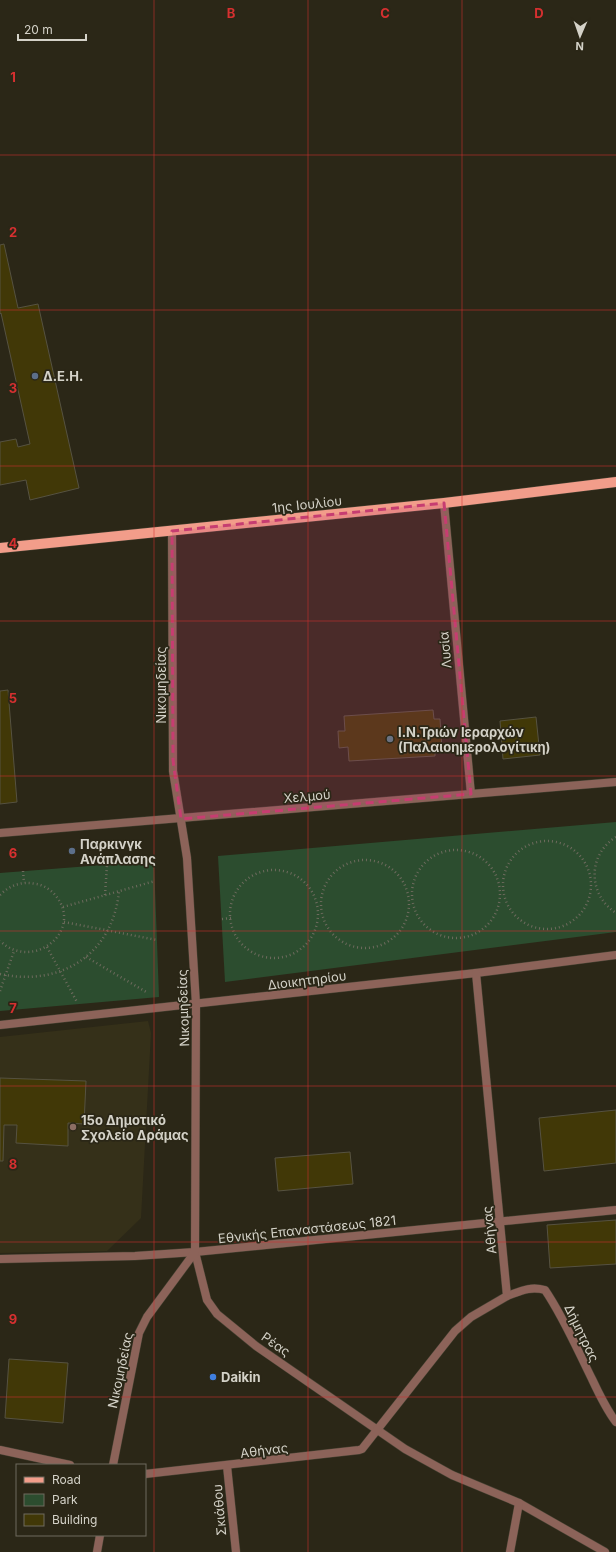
<svg xmlns="http://www.w3.org/2000/svg" width="616" height="1552" viewBox="0 0 616 1552" font-family="Inter,sans-serif">
	<style>
		.built { fill: #353019 }
		.green { fill: #2c4d2f }
		.building { fill: #413807; stroke: #565241 }
		.lines { fill: none; stroke-linecap: round; stroke-linejoin: round }
		.minor-casing { stroke: #464233; stroke-width: 9 }
		.tertiary-casing { stroke: #464233; stroke-width: 9 }
		.primary-casing { stroke: #464233; stroke-width: 11 }
		.path { stroke: #6e6b5e; stroke-width: 2.5; stroke-dasharray: 1 3; stroke-linecap: butt }
		.minor { stroke: #8c6359; stroke-width: 8 }
		.tertiary { stroke: #8c6359; stroke-width: 8 }
		.primary { stroke: #f29d8a; stroke-width: 10 }
		.marked { fill: #c63d71; fill-opacity: 0.2; stroke: #c63d71; stroke-width: 3; stroke-dasharray: 8 5; stroke-linejoin: round }
		.grid { fill: none; stroke: #d63030; stroke-width: 1; stroke-opacity: 0.55 }
		.service-dot { fill: #5c6f8a; stroke: #2b2717; stroke-width: 1.5 }
		.worship-dot { fill: #6b7280; stroke: #2b2717; stroke-width: 1.5 }
		.education-dot { fill: #8d6e63; stroke: #2b2717; stroke-width: 1.5 }
		.shop-dot { fill: #3f7fe0; stroke: #2b2717; stroke-width: 1.5 }
		.labels { text-anchor: middle; dominant-baseline: central; stroke-width: 3.5; stroke-linejoin: round; paint-order: stroke }
		.poi-label { font-size: 13px; font-weight: bold; fill: #d4d2c8; stroke: #2b2717; text-anchor: start }
		.street-label { font-size: 13px; fill: #d4d2c8; stroke: #2b2717 }
		.grid-label { font-size: 13px; text-anchor: middle; font-weight: bold; fill: #d63030; stroke: #2b2717; stroke-width: 3.5; stroke-linejoin: round; paint-order: stroke }
	</style>
	<rect width="100%" height="100%" fill="#2b2717"/>
	<polygon class="built" points="148,1021 151,1033 141,1218 107,1251 0,1253 0,1037"/>
	<g class="green">
		<polygon points="616,822 616,932 225,982 218,856"/>
		<polygon points="154,861 159,997 0,1011 0,873"/>
	</g>
	<g class="building">
		<polygon points="4,244 18,308 38,304 79,488 30,500 26,480 0,485 0,442 16,439 18,447 30,444 1,313 0,314 0,245"/>
		<polygon points="8,690 17,802 0,804 0,691"/>
		<polygon points="433,710 434,719 440,719 442,749 435,750 435,756 349,761 348,747 339,748 338,731 345,731 344,716"/>
		<polygon points="536,717 540,755 503,759 500,721"/>
		<polygon points="0,1078 86,1081 84,1124 68,1123 68,1146 16,1143 17,1125 4,1125 3,1161 0,1161"/>
		<polygon points="616,1110 616,1163 544,1171 539,1118"/>
		<polygon points="350,1152 353,1184 278,1191 275,1158"/>
		<polygon points="616,1220 616,1264 550,1268 547,1225"/>
		<polygon points="9,1359 68,1363 63,1423 5,1418"/>
	</g>
	<g class="lines">
		<g class="minor-casing">
			<g id="minor">
				<polyline points="444,503 471,794"/>
				<polyline points="0,833 616,782"/>
				<polyline points="0,1025 476,973 616,955"/>
				<polyline points="195,1252 207,1300 217,1314 256,1346 405,1449 452,1475 519,1503 605,1552"/>
				<polyline points="0,1259 135,1256 195,1252 616,1210"/>
				<path d="M507,1296C521,1291 530,1286 545,1290C564,1318 577,1349 592,1379C599,1394 606,1409 616,1422"/>
				<polyline points="0,1450 70,1465"/>
				<polyline points="227,1466 236,1552"/>
				<polyline points="145,1474 359,1450 362,1449 455,1331 471,1317 507,1296 476,973"/>
				<polyline points="510,1552 519,1503"/>
			</g>
		</g>
		<g class="tertiary-casing">
			<g id="tertiary">
				<polyline points="113,1465 139,1333 147,1317 195,1252 196,1004 187,858 173,771 172,531"/>
				<polyline points="97,1552 100,1535"/>
			</g>
		</g>
		<g class="primary-casing">
			<polyline id="primary" points="0,548 444,503 616,482"/>
		</g>
		<g class="path">
			<path d="M616,837C587,855 588,895 616,913"/>
			<circle cx="547" cy="885" r="44"/>
			<circle cx="456" cy="894" r="44"/>
			<circle cx="365" cy="904" r="44"/>
			<circle cx="274" cy="914" r="44"/>
			<polyline points="23,871 24,883"/>
			<path d="M0,895C10,885 22,881 36,884C44,885 51,890 56,896C84,931 33,972 0,941"/>
			<polyline points="105,895 107,865"/>
			<polyline points="63,907 155,881"/>
			<polyline points="222,919 231,918"/>
			<polyline points="64,922 157,940"/>
			<polyline points="47,947 77,1002"/>
			<polyline points="86,957 148,993"/>
			<path d="M0,974C60,987 113,955 119,891"/>
			<polyline points="0,991 14,951"/>
		</g>
		<use href="#minor" class="minor"/>
		<use href="#tertiary" class="tertiary"/>
		<use href="#primary" class="primary"/>
	</g>
	<path class="marked" d="M444,503L471,794L181,819L173,760L172,531Z"/>
	<path class="grid" d="M154,0V1552M308,0V1552M462,0V1552M0,155H616M0,310H616M0,466H616M0,621H616M0,776H616M0,931H616M0,1086H616M0,1242H616M0,1397H616"/>
	<g class="service-dot">
		<circle cx="35" cy="376" r="4"/>
		<circle cx="72" cy="851" r="4"/>
	</g>
	<circle class="worship-dot" cx="390" cy="739" r="4"/>
	<circle class="education-dot" cx="73" cy="1127" r="4"/>
	<circle class="shop-dot" cx="213" cy="1377" r="4"/>
	<g class="labels">
		<g class="poi-label">
			<text x="43" y="376">Δ.Ε.Η.</text>
			<text x="398" y="732">Ι.Ν.Τριών Ιεραρχών<tspan x="398" dy="15">(Παλαιοημερολογίτικη)</tspan></text>
			<text x="80" y="844">Παρκινγκ<tspan x="80" dy="15">Ανάπλασης</tspan></text>
			<text x="81" y="1120">15ο Δημοτικό<tspan x="81" dy="15">Σχολείο Δράμας</tspan></text>
			<text x="221" y="1377">Daikin</text>
		</g>
		<g class="street-label">
			<text transform="translate(307 504) rotate(-6)">1ης Ιουλίου</text>
			<text transform="translate(445 650) rotate(-95)">Λυσία</text>
			<text transform="translate(161 685) rotate(-90)">Νικομηδείας</text>
			<text transform="translate(307 796) rotate(-5)">Χελμού</text>
			<text transform="translate(307 980) rotate(-7)">Διοικητηρίου</text>
			<text transform="translate(183 1008) rotate(-92)">Νικομηδείας</text>
			<text transform="translate(307 1229) rotate(-6)">Εθνικής Επαναστάσεως 1821</text>
			<text transform="translate(489 1230) rotate(-96)">Αθήνας</text>
			<text transform="translate(582 1333) rotate(64)">Δήμητρας</text>
			<text transform="translate(276 1344) rotate(35)">Ρέας</text>
			<text transform="translate(120 1370) rotate(-78)">Νικομηδείας</text>
			<text transform="translate(264 1450) rotate(-7)">Αθήνας</text>
			<text transform="translate(219 1510) rotate(-95)">Σκιάθου</text>
		</g>
	</g>
	<g class="grid-label">
		<text x="231" y="18">B</text>
		<text x="385" y="18">C</text>
		<text x="539" y="18">D</text>
		<text x="13" y="82">1</text>
		<text x="13" y="237">2</text>
		<text x="13" y="393">3</text>
		<text x="13" y="548">4</text>
		<text x="13" y="703">5</text>
		<text x="13" y="858">6</text>
		<text x="13" y="1013">7</text>
		<text x="13" y="1169">8</text>
		<text x="13" y="1324">9</text>
	</g>
	<rect x="16" y="1464" width="130" height="72" fill="#2b2717" stroke="#6f6b5e"/>
	<rect x="24" y="1477" width="20" height="6" fill="#f29d8a" stroke="#6f6b5e"/>
	<text x="52" y="1484" font-size="12" fill="#d4d2c8">Road</text>
	<rect x="24" y="1494" width="20" height="12" fill="#2c4d2f" stroke="#6f6b5e"/>
	<text x="52" y="1504" font-size="12" fill="#d4d2c8">Park</text>
	<rect x="24" y="1514" width="20" height="12" fill="#413807" stroke="#6f6b5e"/>
	<text x="52" y="1524" font-size="12" fill="#d4d2c8">Building</text>
	<g transform="translate(580 36) rotate(182)" stroke="#2b2717" stroke-width="3" paint-order="stroke">
	<path d="M0-3L7 15L0 10L-7 15Z" fill="#d4d2c8"/>
	<text y="-6" font-size="11" font-weight="bold" text-anchor="middle" fill="#d4d2c8">N</text>
	</g>
	<path d="M18 34v6h68v-6" fill="none" stroke="#d4d2c8" stroke-width="2"/>
	<text x="24" y="34" font-size="12" fill="#d4d2c8" stroke="#2b2717" stroke-width="3" paint-order="stroke">20 m</text>
</svg>
